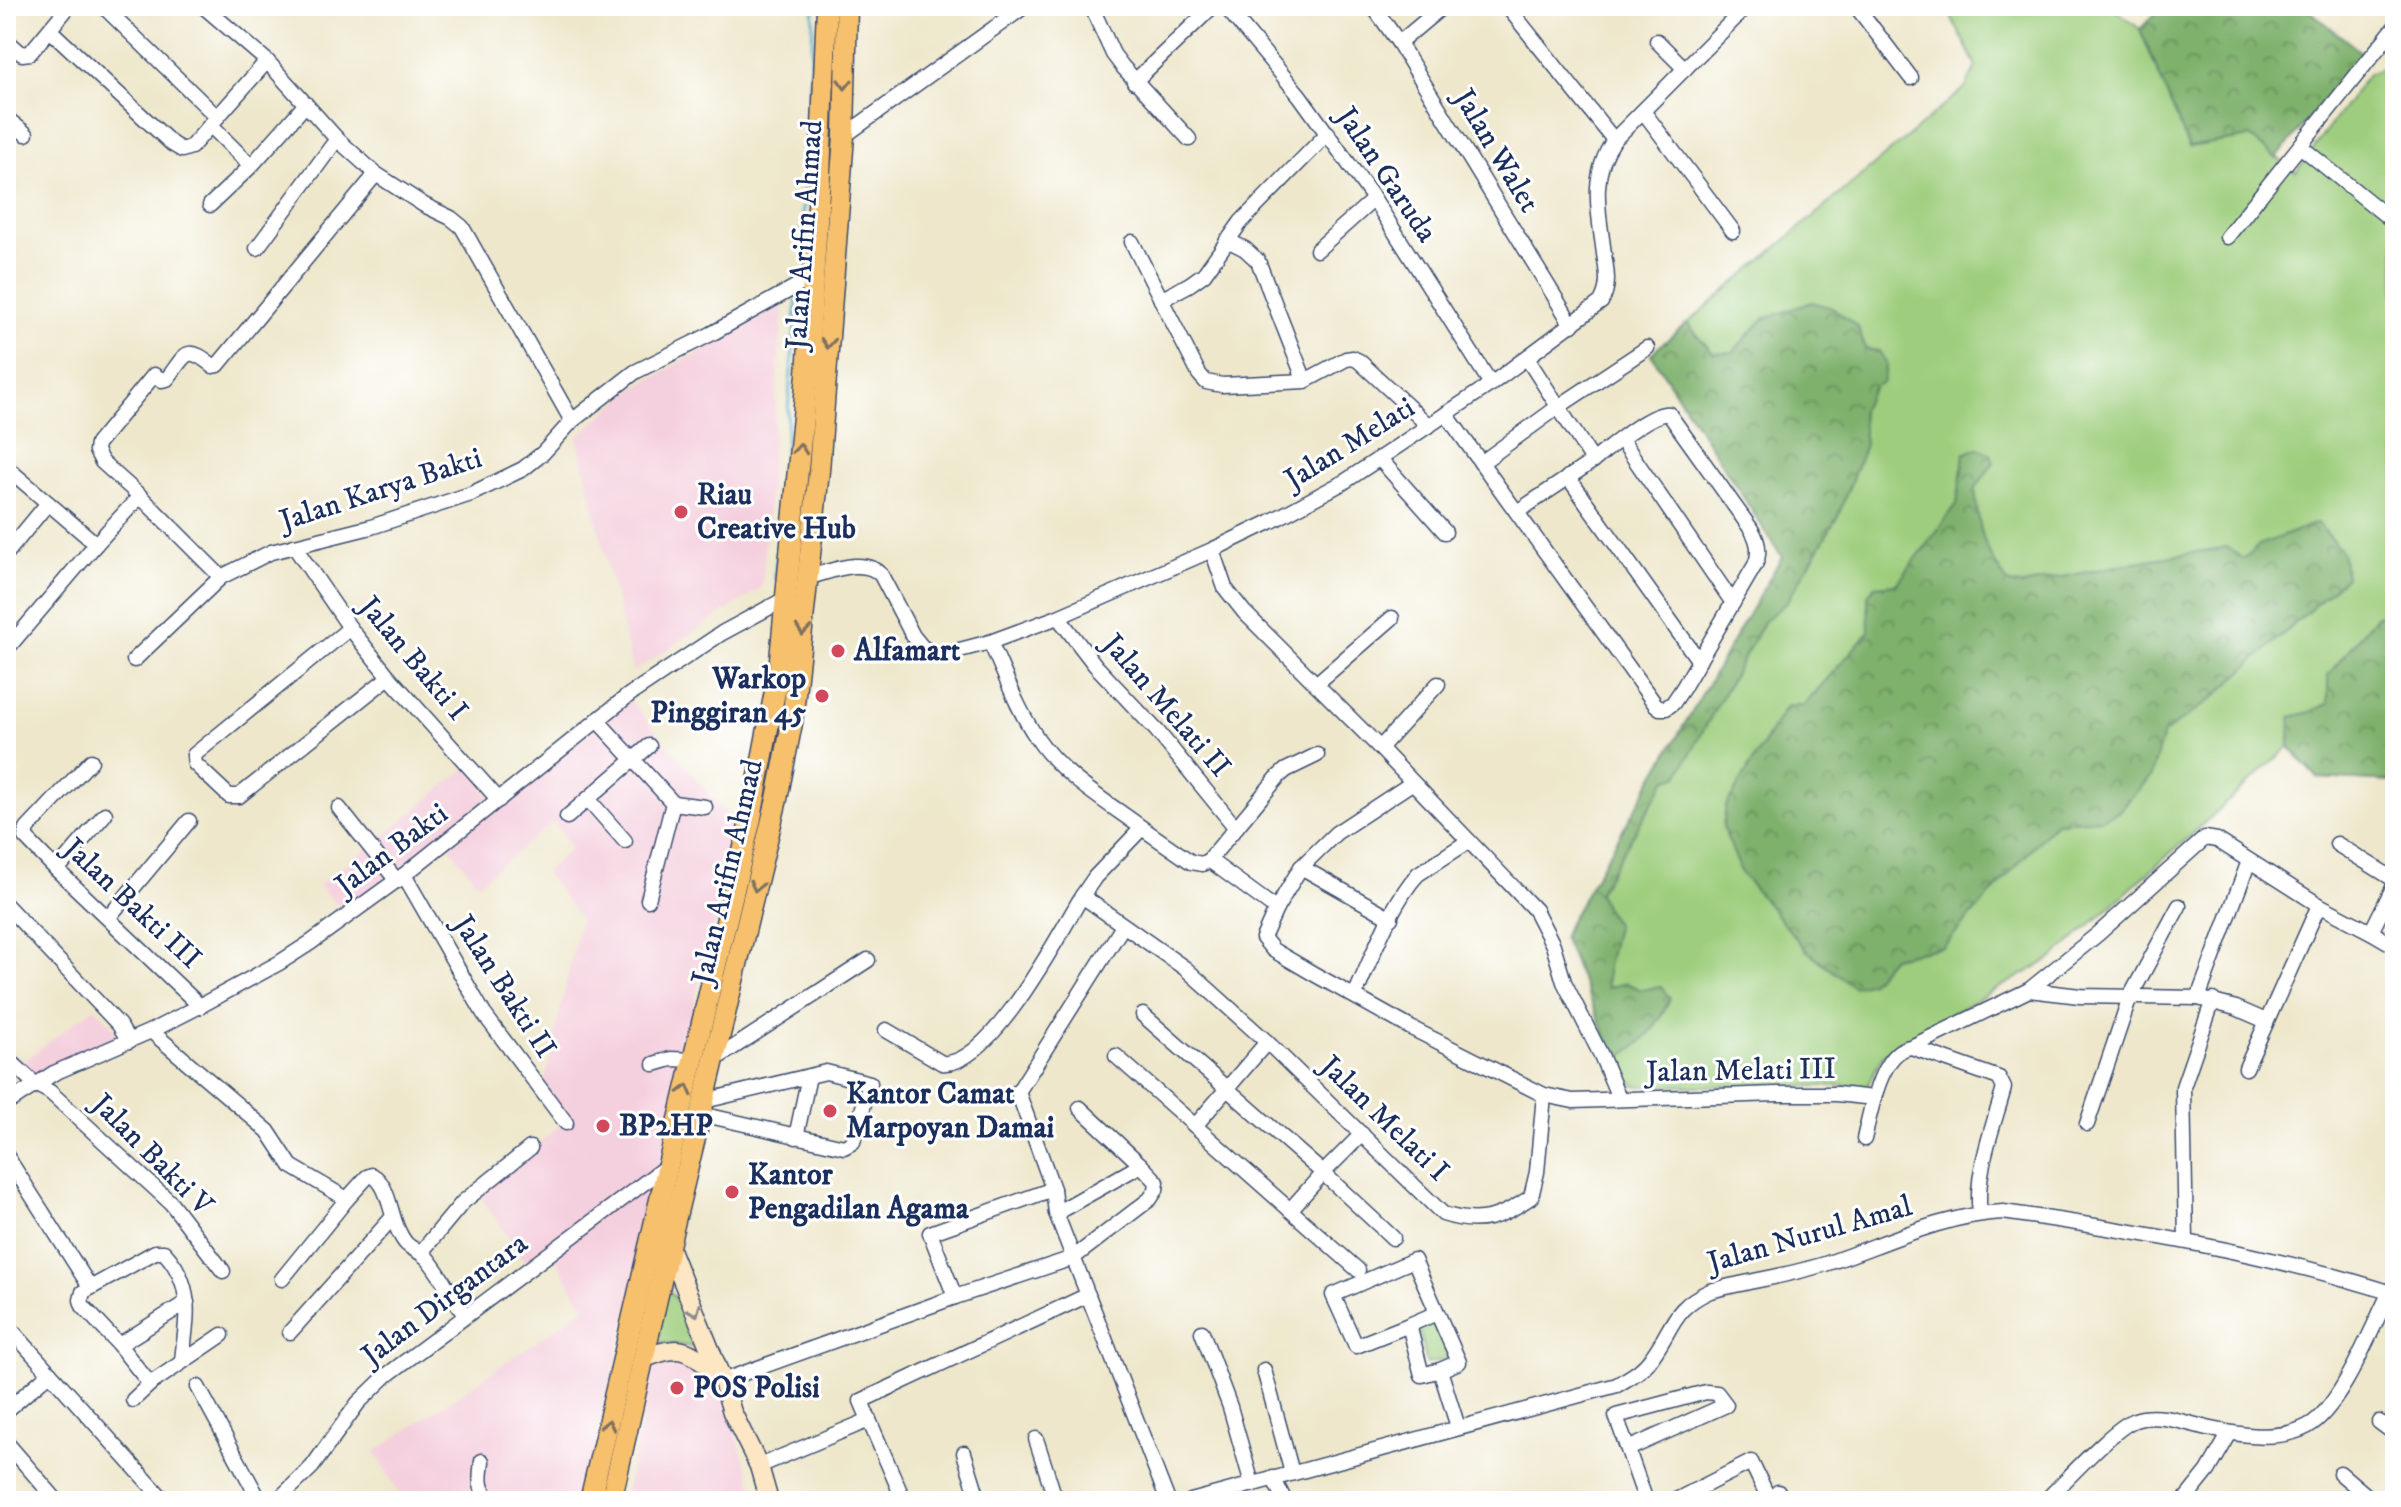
<svg xmlns="http://www.w3.org/2000/svg" width="2401" height="1507" viewBox="0 0 2401 1507" font-family="'IM FELL DW Pica',serif">
	<style>
		.built { fill: #f4cfdd }
		.green { fill: #9ece7d; stroke: #5c7e6e; stroke-width: 2 }
		.forest { fill: url(#forest-crowns); stroke: #4c7065; stroke-width: 2 }
		.lines { fill: none; stroke-linecap: round; stroke-linejoin: round }
		.stream { stroke: #47abc6; stroke-width: 3 }
		.minor-casing { stroke: #3b4b6e; stroke-width: 17 }
		.secondary-casing { stroke: #3b4b6e; stroke-width: 21 }
		.primary-casing { stroke: #3b4b6e; stroke-width: 23 }
		.minor { stroke: #fff; stroke-width: 14 }
		.secondary { stroke: #fce6c4; stroke-width: 18 }
		.primary { stroke: #f7c06c; stroke-width: 20 }
		.oneway { stroke: #7e7064 }
		.oneway2 { stroke: #8c8a91 }
		.poi-dot { fill: #d1495b; stroke: #fff; stroke-width: 3 }
		.labels { text-anchor: middle; dominant-baseline: central; stroke-width: 6; stroke-linejoin: round; paint-order: stroke }
		.street-label { font-size: 30px; fill: #1b2f5e; stroke: #fff }
		.poi-label { font-size: 30px; font-weight: bold; fill: #1b2f5e; stroke: #fff; text-anchor: start }
	</style>
	<defs>
		<pattern id="forest-crowns" width="20" height="18" patternUnits="userSpaceOnUse" patternTransform="scale(2)"><rect width="20" height="18" fill="#7eb16c"/><path d="M2 6a3 3 0 1 1 6 0M12 15a3 3 0 1 1 6 0" fill="none" stroke="#66905c"/></pattern>
	</defs>
	<rect width="100%" height="100%" fill="#fff"/>
	<filter id="ink" filterUnits="userSpaceOnUse"><feTurbulence type="fractalNoise" baseFrequency=".0125" numOctaves="2"/><feDisplacementMap in="SourceGraphic" scale="16" xChannelSelector="R" yChannelSelector="G"/><feConvolveMatrix kernelMatrix="1 2 1 2 8 2 1 2 1" color-interpolation-filters="sRGB"/></filter>
	<filter id="wash" filterUnits="userSpaceOnUse"><feTurbulence type="fractalNoise" baseFrequency=".006" numOctaves="4" result="noise"/><feDisplacementMap in="SourceGraphic" scale="32" xChannelSelector="R" yChannelSelector="G"/><feGaussianBlur stdDeviation="1.8" result="paint"/><feColorMatrix in="noise" values="0 0 0 0 0 0 0 0 0 0 0 0 0 0 0 0 0 1.4 0 .05"/><feComposite in="paint" operator="in"/></filter>
	<g filter="url(#wash)">
		<rect width="100%" height="100%" fill="#eee7cb"/>
		<g class="built">
			<polygon points="783,305 762,587 633,672 577,437 630,391"/>
			<polygon points="630,700 741,832 701,974 625,1324 583,1501 403,1501 375,1452 585,1308 548,1246 525,1262 478,1193 569,1118 544,1085 580,919 545,872 571,848 553,822 478,884 449,847"/>
			<polygon points="471,764 490,799 344,912 318,885 375,843"/>
			<polygon points="95,1007 122,1037 36,1079 21,1063"/>
			<polygon points="664,1349 714,1368 758,1501 624,1501 652,1370"/>
		</g>
		<g class="green">
			<polygon points="1946,6 2111,6 2140,29 2189,147 2250,137 2296,172 2369,73 2395,65 2395,782 2318,778 2289,747 2053,958 1897,1044 1883,1055 1867,1086 1638,1086 1625,1079 1563,937 1570,921 1782,557 1651,354 1966,87 1976,66"/>
			<polygon points="665,1286 686,1310 700,1348 656,1342"/>
			<polygon points="1434,1320 1451,1358 1427,1364 1418,1325"/>
		</g>
		<g class="forest">
			<polygon points="2163,6 2304,6 2363,54 2276,158 2250,137 2189,147 2140,29"/>
			<path d="M1812,302L1832,308L1858,327L1865,349L1879,351L1887,365L1883,382L1874,387L1861,410L1865,445L1838,516L1786,603L1764,621L1678,776L1666,780L1598,893L1616,926L1607,966V988L1626,983L1642,990L1661,986L1670,999C1657,1027 1644,1044 1616,1059L1563,937L1570,921L1782,557L1651,354L1687,323L1713,353L1733,352L1763,319Z"/>
			<path d="M1978,448L1991,454L1994,462L1975,489C1979,532 1983,549 2009,584L2023,585L2141,561L2227,547L2243,559L2259,545L2317,523L2342,552L2346,577L2213,698L2163,734L2151,776L2118,812L2102,819L2056,822L1943,947L1892,957L1871,982L1854,987L1806,950L1742,874L1723,827L1726,806L1786,706L1804,705L1869,632L1868,595L1875,586L1897,584L1957,504L1964,454Z"/>
			<polygon points="2377,615 2395,620 2395,782 2318,778 2290,747 2291,717 2310,712 2328,704 2328,675"/>
		</g>
		<g class="lines">
			<g class="stream">
				<polyline points="802,229 814,6"/>
				<polyline points="775,579 797,296"/>
			</g>
		</g>
	</g>
	<g filter="url(#ink)">
		<g class="lines">
			<g class="minor-casing">
				<g id="minor">
					<polyline points="103,6 217,117"/>
					<polyline points="203,6 267,61 337,139 376,174 424,205 451,218 462,227 572,421"/>
					<polyline points="1091,6 1113,54 1122,66 1189,139"/>
					<polyline points="1225,6 1300,96 1374,199 1491,384"/>
					<polyline points="1373,6 1399,43 1572,325"/>
					<polyline points="1507,6 1614,140"/>
					<polyline points="1856,6 1911,78"/>
					<polyline points="51,31 172,144 182,150 191,147 267,61"/>
					<polyline points="6,40 22,54 30,53 69,6"/>
					<polyline points="1657,41 1685,69"/>
					<polyline points="1399,43 1443,6"/>
					<polyline points="1134,82 1213,6"/>
					<polyline points="1643,111 1733,231"/>
					<polyline points="6,118 26,134"/>
					<polyline points="210,125 251,166"/>
					<polyline points="844,136 1025,6"/>
					<polyline points="2300,146 2395,223"/>
					<polyline points="210,205 251,166 306,104"/>
					<polyline points="2227,237 2395,27"/>
					<polyline points="1227,240 1245,249 1258,261 1305,381"/>
					<polyline points="1132,242 1199,374 1206,382 1222,385 1305,381 1346,359 1353,358 1359,361 1429,426"/>
					<polyline points="257,248 337,139"/>
					<polyline points="1317,250 1374,199"/>
					<polyline points="1161,300 1190,284 1204,274 1241,222 1328,133"/>
					<path d="M1446,414L1655,704L1660,708H1666L1673,703L1683,688L1755,565C1761,552 1758,540 1751,529L1669,414C1651,411 1608,449 1593,461"/>
					<polyline points="1621,439 1733,603"/>
					<polyline points="1379,458 1445,532"/>
					<polyline points="1481,463 1558,407 1647,348"/>
					<polyline points="6,467 96,544 140,496"/>
					<polyline points="1568,477 1699,661"/>
					<polyline points="1517,512 1593,461 1527,358"/>
					<polyline points="294,546 350,628 389,677 499,800"/>
					<polyline points="1212,550 1225,588 1244,612 1380,748 1535,910 1553,945 1564,982 1601,1055 1619,1098"/>
					<polyline points="6,554 48,503"/>
					<path d="M221,577L140,496L102,462L96,451L97,444L154,375L162,380L167,379C186,355 185,343 213,366L218,365L376,174"/>
					<path d="M809,577C830,572 864,556 881,575L913,636L922,647L933,653L952,652L990,642L1058,617L1212,550L1270,522L1344,482L1491,384L1601,302C1610,286 1607,273 1604,254C1599,213 1589,176 1614,140L1747,6"/>
					<polyline points="1058,617 1095,665 1157,731 1236,828"/>
					<polyline points="350,628 194,755 195,764 229,796 239,796 389,677"/>
					<path d="M990,642C1005,674 1017,709 1037,738C1062,776 1107,802 1142,828L1095,877L1082,896L1186,969L1267,1042L1443,1214C1480,1226 1500,1218 1531,1197L1537,1172L1544,1095L1411,1028L1314,974L1273,950L1263,938L1276,909L1301,867L1336,833L1412,783"/>
					<polyline points="6,650 96,544"/>
					<polyline points="134,660 221,577 271,552 371,527 471,494 523,469 543,453 572,421 635,372 711,334 813,277"/>
					<polyline points="1316,684 1392,618"/>
					<polyline points="597,720 673,803 648,900"/>
					<polyline points="1380,748 1438,684"/>
					<polyline points="91,761 27,829 25,837 57,870 200,1006"/>
					<polyline points="588,799 625,841"/>
					<polyline points="673,803 705,807"/>
					<polyline points="339,808 397,881"/>
					<polyline points="567,817 649,746"/>
					<polyline points="1142,828 1191,862 1202,864 1209,860 1278,777 1286,770 1317,755"/>
					<polyline points="2337,844 2395,880"/>
					<polyline points="1209,860 1276,909"/>
					<polyline points="1301,867 1391,918"/>
					<polyline points="57,870 105,814"/>
					<polyline points="404,875 484,1014 566,1123"/>
					<polyline points="6,905 119,1025 129,1041"/>
					<polyline points="108,918 189,821"/>
					<polyline points="1123,926 1018,1092 1053,1189 1056,1213 1168,1501"/>
					<polyline points="2371,932 2395,946"/>
					<polyline points="2029,990 2098,934 2205,838 2217,840 2319,905"/>
					<path d="M1355,995C1372,958 1391,903 1418,874L1469,841"/>
					<polyline points="2198,998 2249,861"/>
					<polyline points="1143,1015 1323,1173 1393,1238"/>
					<path d="M886,1030L942,1063C990,1068 1060,933 1082,896"/>
					<path d="M151,1031L268,1131L291,1166L347,1199L367,1177L372,1175C389,1184 390,1215 399,1232C408,1251 413,1246 426,1257C436,1267 456,1302 465,1316"/>
					<polyline points="1911,1047 2029,990 2080,996 2198,998 2236,1008 2266,1021"/>
					<polyline points="1116,1056 1358,1270"/>
					<polyline points="6,1057 35,1084 50,1092 171,1203 223,1271"/>
					<polyline points="714,1060 868,960"/>
					<polyline points="654,1064 671,1059 693,1060"/>
					<polyline points="2246,1068 2319,905 2371,932 2395,884"/>
					<polyline points="1544,1095 1573,1101 1777,1094 1837,1094 1874,1098"/>
					<polyline points="6,1104 54,1073 151,1031 200,1006 279,963 310,943 404,875 629,695 722,633 785,599"/>
					<polyline points="1080,1108 1141,1165"/>
					<polyline points="701,1114 844,1147 853,1142 870,1083 826,1072 704,1101"/>
					<polyline points="2087,1124 2130,997 2179,906"/>
					<polyline points="1195,1126 1267,1042"/>
					<polyline points="796,1137 809,1076"/>
					<path d="M1864,1139C1870,1115 1880,1050 1911,1047L1999,1078L2004,1088C1994,1125 1974,1175 1980,1213"/>
					<polyline points="6,1155 90,1287"/>
					<polyline points="1290,1210 1323,1173 1362,1134"/>
					<polyline points="2186,1241 2183,1087 2213,1000"/>
					<polyline points="423,1255 423,1250 463,1202 530,1148"/>
					<polyline points="282,1279 347,1199"/>
					<polyline points="955,1297 930,1233 1053,1189"/>
					<polyline points="6,1324 162,1498"/>
					<polyline points="1409,1325 1437,1313"/>
					<polyline points="290,1332 392,1218"/>
					<polyline points="1202,1332 1230,1407 1252,1484"/>
					<polyline points="119,1345 187,1302"/>
					<polyline points="1264,1370 1292,1473"/>
					<polyline points="1440,1370 1459,1362 1414,1260 1333,1295 1356,1346 1409,1325 1422,1375 1440,1370 1458,1427"/>
					<polyline points="722,1381 955,1297 1073,1258 1150,1199 1156,1190 1157,1182 1141,1165 1056,1213"/>
					<path d="M150,1384L119,1345L83,1306L81,1300L83,1292L155,1252H164C196,1287 186,1318 182,1361"/>
					<polyline points="198,1387 260,1501"/>
					<polyline points="133,1400 150,1384 222,1335"/>
					<polyline points="6,1411 50,1373"/>
					<polyline points="869,1420 861,1401 1088,1295"/>
					<polyline points="2379,1422 2395,1434"/>
					<polyline points="1036,1439 1056,1501"/>
					<polyline points="6,1442 57,1501"/>
					<polyline points="1628,1449 1726,1405 1717,1393 1706,1392 1616,1416 1646,1501"/>
					<polyline points="964,1453 979,1501"/>
					<path d="M482,1461C480,1478 477,1489 492,1501"/>
					<polyline points="759,1466 869,1420 904,1501"/>
					<polyline points="2340,1473 2373,1501"/>
					<polyline points="1273,1478 1285,1501"/>
					<polyline points="1778,1492 1782,1501"/>
					<polyline points="277,1501 312,1467 358,1403 387,1375 668,1165"/>
					<path d="M1191,1501L1617,1385C1630,1377 1644,1370 1652,1357C1674,1327 1672,1308 1710,1291C1748,1281 1787,1276 1825,1264C1883,1245 1941,1215 2003,1212C2135,1231 2268,1253 2395,1294"/>
					<polyline points="1674,1501 1751,1462 1770,1501"/>
					<path d="M2045,1501C2064,1483 2114,1427 2135,1420C2157,1412 2186,1423 2207,1428C2238,1435 2279,1442 2308,1426C2341,1408 2372,1327 2390,1292"/>
					<polyline points="2184,1501 2208,1471 2230,1433"/>
				</g>
			</g>
			<g class="secondary-casing">
				<g id="secondary">
					<polyline points="669,1247 723,1382 732,1412 759,1466 769,1501"/>
					<path d="M643,1359C684,1342 686,1350 720,1375"/>
				</g>
			</g>
			<g class="primary-casing">
				<g id="primary">
					<polyline points="590,1501 668,1165 751,818 779,670 807,374 820,175 827,6"/>
					<polyline points="611,1501 672,1233 777,799 792,723 819,471 844,136 847,6"/>
				</g>
			</g>
			<use href="#minor" class="minor"/>
			<use href="#secondary" class="secondary"/>
			<use href="#primary" class="primary"/>
		</g>
		<defs><path id="oneway-chevron" d="M-2-3.5L2.5 0L-2 3.5" fill="none" stroke-width="1.6" stroke-linecap="round" stroke-linejoin="round" transform="scale(2)"/></defs>
		<g class="oneway">
			<use href="#oneway-chevron" transform="translate(845 84) rotate(91)"/>
			<use href="#oneway-chevron" transform="translate(828 343) rotate(94)"/>
			<use href="#oneway-chevron" transform="translate(800 449) rotate(-84)"/>
			<use href="#oneway-chevron" transform="translate(803 630) rotate(96)"/>
			<use href="#oneway-chevron" transform="translate(756 886) rotate(103)"/>
			<use href="#oneway-chevron" transform="translate(686 1090) rotate(-76)"/>
			<use href="#oneway-chevron" transform="translate(608 1425) rotate(-77)"/>
		</g>
		<use class="oneway2" href="#oneway-chevron" transform="translate(695 1311) rotate(68)"/>
	</g>
	<g class="poi-dot">
		<circle cx="681" cy="512" r="8"/>
		<circle cx="838" cy="651" r="8"/>
		<circle cx="822" cy="696" r="8"/>
		<circle cx="830" cy="1111" r="8"/>
		<circle cx="603" cy="1126" r="8"/>
		<circle cx="732" cy="1192" r="8"/>
		<circle cx="677" cy="1388" r="8"/>
	</g>
	<g class="labels">
		<g class="street-label">
			<text transform="translate(1496 151) rotate(59)">Jalan Walet</text>
			<text transform="translate(1386 175) rotate(56)">Jalan Garuda</text>
			<text transform="translate(805 235) rotate(-86)">Jalan Arifin Ahmad</text>
			<text transform="translate(1350 444) rotate(-32)">Jalan Melati</text>
			<text transform="translate(381 490) rotate(-18)">Jalan Karya Bakti</text>
			<text transform="translate(413 659) rotate(50)">Jalan Bakti I</text>
			<text transform="translate(1166 706) rotate(49)">Jalan Melati II</text>
			<text transform="translate(392 850) rotate(-37)">Jalan Bakti</text>
			<text transform="translate(728 872) rotate(-77)">Jalan Arifin Ahmad</text>
			<text transform="translate(132 904) rotate(43)">Jalan Bakti III</text>
			<text transform="translate(504 987) rotate(57)">Jalan Bakti II</text>
			<text transform="translate(1741 1071) rotate(-1)">Jalan Melati III</text>
			<text transform="translate(1384 1119) rotate(44)">Jalan Melati I</text>
			<text transform="translate(152 1155) rotate(45)">Jalan Bakti V</text>
			<text transform="translate(1810 1235) rotate(-16)">Jalan Nurul Amal</text>
			<text transform="translate(445 1300) rotate(-37)">Jalan Dirgantara</text>
		</g>
		<g class="poi-label">
			<text x="697" y="495">Riau<tspan x="697" dy="34">Creative Hub</tspan></text>
			<text x="854" y="651">Alfamart</text>
			<text x="806" y="679" text-anchor="end">Warkop<tspan x="806" dy="34">Pinggiran 45</tspan></text>
			<text x="846" y="1094">Kantor Camat<tspan x="846" dy="34">Marpoyan Damai</tspan></text>
			<text x="619" y="1126">BP2HP</text>
			<text x="748" y="1175">Kantor<tspan x="748" dy="34">Pengadilan Agama</tspan></text>
			<text x="693" y="1388">POS Polisi</text>
		</g>
	</g>
	<rect width="2401" height="1507" fill="none" stroke="#fff" stroke-width="32"/>
</svg>
